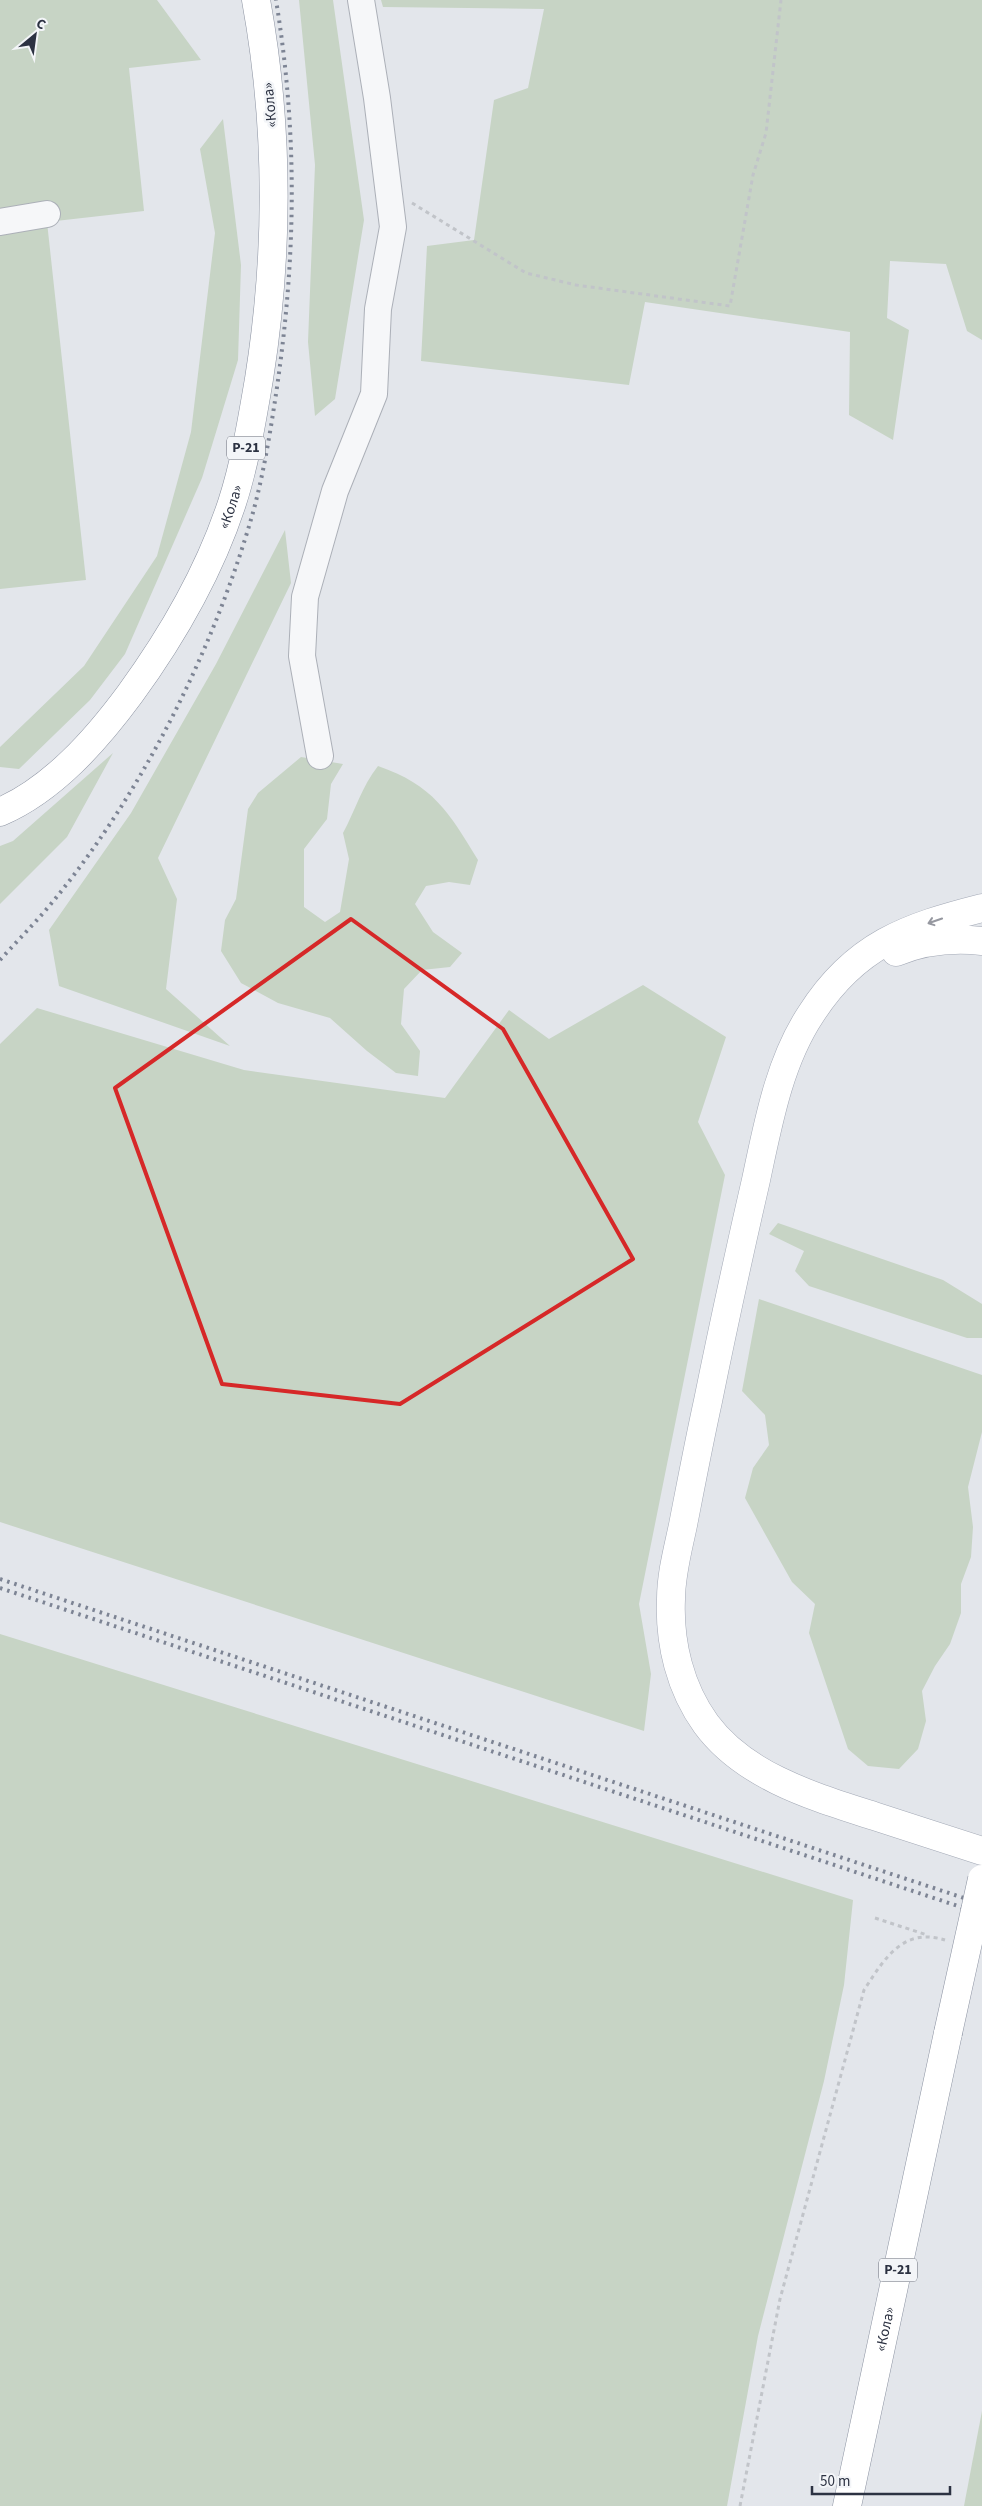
<svg xmlns="http://www.w3.org/2000/svg" width="982" height="2506" viewBox="0 0 982 2506" font-family="'Source Sans 3',sans-serif">
	<style>
		.green { fill: #c7d4c5 }
		.lines { fill: none; stroke-linecap: round; stroke-linejoin: round }
		.minor-casing { stroke: #acb0b8; stroke-width: 28 }
		.major-casing { stroke: #a3a9b6; stroke-width: 29 }
		.highway-casing { stroke: #8b92a1; stroke-width: 29 }
		.path { stroke: #c1c4c9; stroke-width: 3; stroke-dasharray: 4 4; stroke-linecap: butt }
		.minor { stroke: #f6f7f9; stroke-width: 26 }
		.major { stroke: #fff; stroke-width: 28 }
		.highway { stroke: #fff; stroke-width: 28 }
		.rail { stroke: #7d8494; stroke-width: 4; stroke-dasharray: 2.5 5; stroke-linecap: butt }
		.highway-bridge-casing { stroke: #8b92a1; stroke-width: 29; stroke-linecap: butt }
		.highway-bridge { stroke: #fff; stroke-width: 28 }
		.oneway { stroke: #9698a0 }
		.marked { fill: none; stroke: #d62828; stroke-width: 4; stroke-linejoin: round }
		.labels { text-anchor: middle; dominant-baseline: central; stroke-width: 5; stroke-linejoin: round; paint-order: stroke }
		.shield { fill: #f3f5f8; stroke: #686c79; stroke-width: 1 }
		.shield-label { font-size: 14px; font-weight: bold; fill: #2c3242 }
		.street-label { font-size: 15px; fill: #2c3242; stroke: #f3f5f8 }
	</style>
	<rect width="100%" height="100%" fill="#e3e6eb"/>
	<g class="green">
		<polygon points="0,0 157,0 201,60 129,68 144,211 47,222 86,580 0,589"/>
		<polygon points="299,0 333,0 364,220 335,399 315,416 308,342 315,165"/>
		<polygon points="381,0 982,0 982,340 967,331 946,264 890,261 887,318 909,330 893,440 849,415 850,332 645,302 629,385 421,361 427,246 474,240 494,100 528,88 544,9 383,7"/>
		<polygon points="223,119 241,265 238,360 202,478 125,654 90,700 19,769 0,767 0,747 84,666 157,556 191,432 215,233 200,149"/>
		<polygon points="285,530 291,583 158,858 177,899 166,989 230,1046 59,986 49,930 131,813 216,664"/>
		<polygon points="113,753 67,837 0,904 0,846 13,841"/>
		<path d="M301,757L343,764L331,784L327,819L304,849V907L325,922L340,912L349,859L343,833C355,811 362,786 378,766C433,785 449,812 478,860L470,885L449,882L426,886L415,904L433,932L462,953L450,967L422,970L404,989L401,1024L420,1051L418,1076L396,1073L367,1051L330,1018L278,1003L241,983L221,951L225,920L236,899L248,809L258,793Z"/>
		<polygon points="643,985 726,1037 698,1122 725,1175 639,1604 651,1674 644,1731 0,1522 0,1044 37,1008 244,1070 445,1098 509,1010 549,1039"/>
		<polygon points="778,1223 943,1280 982,1304 982,1338 967,1338 809,1286 795,1271 804,1251 769,1234"/>
		<polygon points="759,1299 982,1375 982,1432 968,1487 973,1527 971,1557 961,1584 961,1613 950,1644 935,1666 922,1691 926,1721 918,1749 899,1769 868,1766 848,1749 809,1633 815,1604 792,1582 745,1498 753,1468 769,1445 765,1415 742,1391"/>
		<polygon points="0,1634 853,1900 844,1985 824,2081 758,2336 727,2506 0,2506"/>
		<polygon points="982,2411 982,2506 964,2506"/>
	</g>
	<g class="lines">
		<g class="minor-casing">
			<g id="minor">
				<polyline points="0,222 47,214"/>
				<polyline points="320,756 302,656 305,597 335,491 374,394 378,309 393,227 377,98 361,0"/>
			</g>
		</g>
		<g class="major-casing">
			<g id="major">
				<path d="M982,908C907,927 855,945 811,1014C779,1062 768,1124 756,1180C739,1254 723,1327 708,1401C699,1442 691,1484 683,1525C678,1549 671,1574 671,1599C669,1643 680,1688 706,1724C745,1777 815,1797 874,1816C910,1828 946,1839 982,1851"/>
				<path d="M896,952C923,941 953,938 982,941"/>
			</g>
		</g>
		<g class="highway-casing">
			<g id="highway">
				<path id="s1" d="M0,812C53,789 96,740 130,694C173,635 209,573 232,503C245,463 252,420 259,379C279,253 279,126 256,0"/>
				<path id="s2" d="M847,2506L948,2033"/>
			</g>
		</g>
		<g class="path">
			<polyline points="412,203 526,273 576,285 730,306 753,175 766,133 781,0"/>
			<polyline points="875,1918 927,1935"/>
			<path d="M740,2506L780,2299L864,1990C885,1958 903,1927 945,1940"/>
		</g>
		<use href="#minor" class="minor"/>
		<use href="#major" class="major"/>
		<use href="#highway" class="highway"/>
		<g class="rail">
			<path d="M0,960C20,938 41,917 59,894C145,787 214,648 252,516C263,477 270,434 276,394C296,259 298,135 276,0"/>
			<polyline points="0,1579 982,1904"/>
			<polyline points="0,1588 982,1914"/>
		</g>
		<g class="highway-bridge-casing">
			<polyline id="highway-bridge" points="948,2033 982,1879"/>
		</g>
		<use href="#highway-bridge" class="highway-bridge"/>
	</g>
	<defs><path id="oneway-shaft" d="M-6 0H5M1.5-3L5.5 0L1.5 3" fill="none" stroke-width="1.6" stroke-linecap="round" stroke-linejoin="round" transform="scale(1.25)"/></defs>
	<use class="oneway" href="#oneway-shaft" transform="translate(935 921) rotate(161)"/>
	<path class="marked" d="M351,919L503,1029L633,1259L400,1404L222,1384L115,1088Z"/>
	<g class="labels">
		<g class="shield">
			<rect x="227" y="436.5" width="38" height="23" rx="4"/>
			<rect x="879" y="2258.5" width="38" height="23" rx="4"/>
		</g>
		<g class="shield-label">
			<text x="246" y="448">Р-21</text>
			<text x="898" y="2270">Р-21</text>
		</g>
		<g class="street-label">
			<text transform="translate(270 105) rotate(-95)">«Кола»</text>
			<text stroke="none"><textPath href="#s1" startOffset="391">«Кола»</textPath></text>
			<text stroke="none"><textPath href="#s2" startOffset="181">«Кола»</textPath></text>
		</g>
	</g>
	<g transform="translate(35 35) rotate(29)" stroke="#f3f5f8" stroke-width="4" paint-order="stroke">
	<path d="M0-4L9 19L0 12L-9 19Z" fill="#2c3242"/>
	<text y="-8" font-size="14" font-weight="bold" text-anchor="middle" fill="#2c3242">С</text>
	</g>
	<path d="M812 2486v8h138v-8" fill="none" stroke="#2c3242" stroke-width="2.5"/>
	<text x="820" y="2486" font-size="15" fill="#2c3242" stroke="#f3f5f8" stroke-width="4" paint-order="stroke">50 m</text>
</svg>
